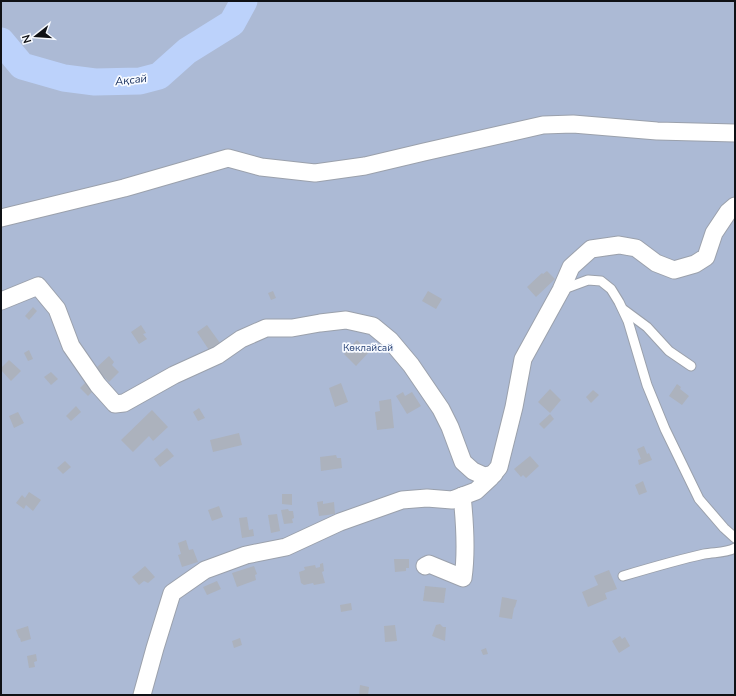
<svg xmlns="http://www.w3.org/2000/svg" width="736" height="696" viewBox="0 0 736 696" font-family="'Nunito Sans',sans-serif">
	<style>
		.green { fill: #acbad5 }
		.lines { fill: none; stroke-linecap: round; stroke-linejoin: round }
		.river { stroke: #bcd2fb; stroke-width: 27 }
		.building { fill: #acb2bd }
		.lane-casing { stroke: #9ba1ac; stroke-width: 11 }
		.street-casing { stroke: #9ba1ac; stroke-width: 19 }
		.lane { stroke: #fff; stroke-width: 9 }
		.street { stroke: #fff; stroke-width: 17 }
		.labels { text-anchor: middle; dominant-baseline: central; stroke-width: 3.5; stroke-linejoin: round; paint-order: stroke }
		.park-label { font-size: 10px; fill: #2b4578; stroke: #f7faff }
		.water-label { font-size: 11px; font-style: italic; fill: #122a5a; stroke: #f7faff }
	</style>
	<rect width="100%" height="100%" fill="#e6edf9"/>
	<rect class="green" x="1" y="1" width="734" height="694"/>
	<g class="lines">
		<polyline class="river" points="1,41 22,66 64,78 95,82 140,81 159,76 187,51 232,23 244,1"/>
	</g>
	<g class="building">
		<polygon points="547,271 555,279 536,297 527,287 542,273 543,274"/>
		<polygon points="273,291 276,298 271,300 268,293"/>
		<polygon points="428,291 442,299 436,309 422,301"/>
		<polygon points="33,307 37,311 29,320 25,316"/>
		<polygon points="141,325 146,333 143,334 147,339 139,344 131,332"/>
		<polygon points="207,325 220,343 209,350 197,332"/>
		<polygon points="357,340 369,352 356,366 344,354 347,351 345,349 350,344 352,345"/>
		<polygon points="29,350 33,359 28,361 24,353"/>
		<polygon points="109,356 114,362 112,365 119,372 109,382 96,368"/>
		<polygon points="9,360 21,371 11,381 1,370 1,368"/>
		<polygon points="51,372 58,379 51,385 44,377"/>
		<polygon points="89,379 97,387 88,396 80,388"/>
		<polygon points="341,383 348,402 335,407 329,388"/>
		<polygon points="677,384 681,387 680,389 689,396 682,405 669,396"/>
		<polygon points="550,389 561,400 550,413 538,402"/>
		<polygon points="593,390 599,395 591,403 586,397"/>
		<polygon points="403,392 405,396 412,392 421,406 407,414 396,396"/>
		<polygon points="391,399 394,428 377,430 375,412 380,411 379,401"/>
		<polygon points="76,406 81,412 71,421 66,416"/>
		<polygon points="199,408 205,418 198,421 193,412"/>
		<polygon points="152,410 168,427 153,441 149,436 133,452 121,440"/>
		<polygon points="18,412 24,423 14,428 9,416"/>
		<polygon points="550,414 554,419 544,429 539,424"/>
		<polygon points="239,433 242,445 213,452 210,440"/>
		<polygon points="644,446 647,454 649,453 652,460 639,465 638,460 641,459 637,449"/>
		<polygon points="167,448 174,456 160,467 154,459"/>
		<polygon points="336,455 337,458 341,458 342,468 321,471 320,457"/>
		<polygon points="530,456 539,466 526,478 523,475 521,477 514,469"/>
		<polygon points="65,461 71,467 63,474 57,468"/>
		<polygon points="643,481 647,492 639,495 635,485"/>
		<polygon points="29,492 41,500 33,511 26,505 24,509 16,503 22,495 25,498"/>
		<polygon points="282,494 292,494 292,505 282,504"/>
		<polygon points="323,501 323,504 334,502 335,514 319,516 317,502"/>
		<polygon points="219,506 223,517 212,521 208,510"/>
		<polygon points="288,509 289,511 293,511 294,518 292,519 293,523 284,524 281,510"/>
		<polygon points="277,514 280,531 271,533 268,515"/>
		<polygon points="247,517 249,530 253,529 254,536 242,538 239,518"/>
		<polygon points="186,540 189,550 193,549 198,562 182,567 178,555 181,554 178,543"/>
		<polygon points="394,559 409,559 409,568 406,568 406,571 395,572"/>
		<polygon points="323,563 324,571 322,572 325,583 314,585 313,583 304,585 301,583 299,572 305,570 304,567 315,565 316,568 320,567 320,564"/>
		<polygon points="145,566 155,577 148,583 144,581 139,585 132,577"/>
		<polygon points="254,566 257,574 255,575 256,580 237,587 232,573"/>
		<polygon points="609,570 617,589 605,593 607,599 588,607 582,592 598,585 594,576"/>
		<polygon points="217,581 221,589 207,595 203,587"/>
		<polygon points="425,586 446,588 444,603 423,601"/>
		<polygon points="502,597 517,600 515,607 514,608 512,619 499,617"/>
		<polygon points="351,603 352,610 341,612 340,605"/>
		<polygon points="440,624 443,627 446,627 445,641 432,636 436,625"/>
		<polygon points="395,625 397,641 385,642 384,626"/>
		<polygon points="28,626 31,639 21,642 20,638 19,638 16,630"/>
		<polygon points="620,636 622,639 625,637 630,646 619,653 612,641"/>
		<polygon points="240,638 242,645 234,648 232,641"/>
		<polygon points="486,648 488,654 483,655 481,650"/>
		<polygon points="36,654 37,661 34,662 35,667 29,668 27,656"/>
		<polygon points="360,685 369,687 368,695 359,695"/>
	</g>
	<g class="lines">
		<g class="lane-casing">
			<g id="lane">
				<polyline points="561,290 588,280 601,281 611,289 619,302 628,321 647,385 665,429 699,499 724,528 735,538"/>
				<polyline points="624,310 647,327 669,351 691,366"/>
				<path d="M623,576C650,568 677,560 704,554C714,552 727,553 735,548"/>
			</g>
		</g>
		<g class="street-casing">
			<g id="street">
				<polyline points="1,218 124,188 228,158 261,167 315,173 365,166 424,152 543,125 573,124 657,131 735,133"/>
				<polyline points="1,301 38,286 57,309 71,346 98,385 115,404 124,403 174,375 218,355 241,339 266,328 292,328 320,323 346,320 373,326 390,340 411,365 441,409 450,427 463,462 473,471 484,476 494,474"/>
				<path d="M425,566L429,564L463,578C467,551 465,524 462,496"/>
				<polyline points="142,695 155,648 172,593 205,570 246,555 286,547 340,522 402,500 427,498 452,500 476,491 490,478 499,467 514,407 523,359 561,290 571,267 591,249 619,245 636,248 656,263 674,270 695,264 706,257 714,233 728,212 735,206"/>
			</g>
		</g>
		<use href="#lane" class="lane"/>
		<use href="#street" class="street"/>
	</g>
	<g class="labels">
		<g class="park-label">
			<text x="368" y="348">Көклайсай</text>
		</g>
		<g class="water-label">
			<text transform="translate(131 80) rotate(-6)">Ақсай</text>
		</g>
	</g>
	<rect width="736" height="696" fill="none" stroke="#0f1115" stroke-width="4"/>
	<g transform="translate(36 36) rotate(253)" stroke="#f7faff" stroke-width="3" paint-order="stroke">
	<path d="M0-3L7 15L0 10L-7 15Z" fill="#0f1115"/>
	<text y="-6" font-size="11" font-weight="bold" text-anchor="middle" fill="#0f1115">N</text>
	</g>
</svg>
